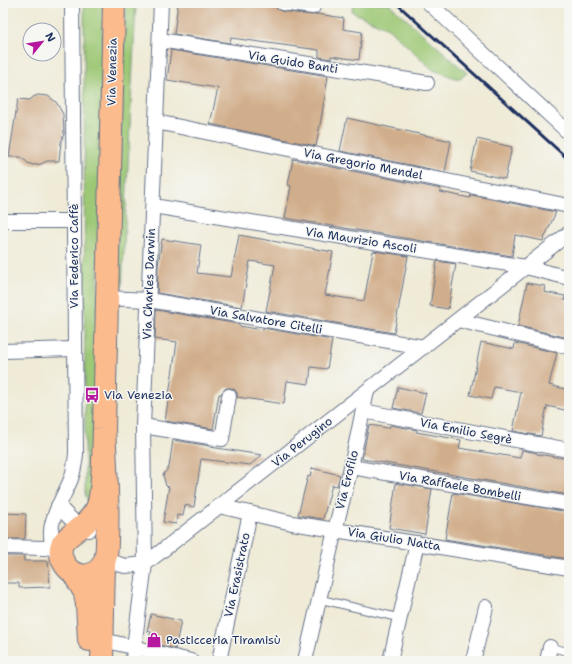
<svg xmlns="http://www.w3.org/2000/svg" width="572" height="664" viewBox="0 0 572 664" font-family="'Shantell Sans',sans-serif">
	<style>
		.green { fill: #9dc874; stroke: #5c7c69 }
		.building { fill: #d1ae8b }
		.lines { fill: none; stroke-linecap: round; stroke-linejoin: round }
		.service-casing { stroke: #657188; stroke-width: 9 }
		.minor-casing { stroke: #657188; stroke-width: 16 }
		.primary-casing { stroke: #657188; stroke-width: 24 }
		.service { stroke: #fff; stroke-width: 7 }
		.minor { stroke: #fff; stroke-width: 14 }
		.primary { stroke: #fbbb8d; stroke-width: 22 }
		.rail { stroke: #1b2f5e; stroke-width: 3 }
		.labels { text-anchor: middle; dominant-baseline: central; stroke-width: 3; stroke-linejoin: round; paint-order: stroke }
		.street-label { font-size: 12px; fill: #1b2f5e; stroke: #f6f6f2 }
		.poi-label { font-size: 12px; fill: #1b2f5e; stroke: #f6f6f2; text-anchor: start }
	</style>
	<rect width="100%" height="100%" fill="#f6f6f2"/>
	<filter id="ink" filterUnits="userSpaceOnUse"><feTurbulence type="fractalNoise" baseFrequency=".025" numOctaves="2"/><feDisplacementMap in="SourceGraphic" scale="8" xChannelSelector="R" yChannelSelector="G"/><feConvolveMatrix kernelMatrix="1 2 1 2 8 2 1 2 1" color-interpolation-filters="sRGB"/></filter>
	<filter id="wash" filterUnits="userSpaceOnUse"><feTurbulence type="fractalNoise" baseFrequency=".012" numOctaves="4" result="noise"/><feDisplacementMap in="SourceGraphic" scale="16" xChannelSelector="R" yChannelSelector="G"/><feGaussianBlur stdDeviation="0.9" result="paint"/><feColorMatrix in="noise" values="0 0 0 0 0 0 0 0 0 0 0 0 0 0 0 0 0 1.4 0 .05"/><feComposite in="paint" operator="in"/></filter>
	<g filter="url(#wash)">
		<rect width="100%" height="100%" fill="#efebd7"/>
		<g class="green">
			<polygon points="84,3 103,3 94,503 90,509 85,493"/>
			<polygon points="126,3 136,3 122,289 117,285 116,271"/>
			<polygon points="353,3 388,3 467,73 458,79 433,70 388,28 352,12"/>
		</g>
		<g id="blocks">
			<g class="building">
				<polygon points="178,3 240,3 275,7 281,11 312,15 317,14 344,18 343,29 362,32 359,60 331,56 331,59 319,57 319,50 231,38 230,43 174,34"/>
				<polygon points="171,50 328,76 322,114 316,146 210,124 218,88 167,80"/>
				<polygon points="38,95 48,96 56,102 63,114 64,134 61,142 59,161 47,161 41,164 33,165 28,163 21,157 9,157 18,99 30,100 33,97"/>
				<polygon points="347,118 451,141 445,172 340,151"/>
				<polygon points="477,139 512,147 505,179 470,171"/>
				<polygon points="293,159 441,189 440,192 470,198 471,195 556,212 543,241 515,235 512,256 285,218 291,186 288,185"/>
				<polygon points="239,235 333,252 325,295 364,301 373,251 408,256 394,333 266,311 275,265 250,261 242,307 157,293 158,266 162,239 201,245 197,273 231,277"/>
				<polygon points="437,261 456,264 448,309 430,306"/>
				<polygon points="527,283 545,286 544,292 565,296 564,300 569,301 569,338 518,326"/>
				<polygon points="156,310 239,324 239,326 263,330 263,328 332,340 327,369 311,367 309,384 287,381 284,404 237,397 237,393 234,389 230,388 226,388 221,394 219,394 213,429 165,421 177,342 155,339"/>
				<polygon points="481,342 514,349 515,343 557,353 549,385 569,390 569,411 547,406 541,436 513,431 521,392 494,387 491,399 470,395"/>
				<polygon points="398,387 426,393 421,413 393,408"/>
				<polygon points="369,425 389,428 390,425 417,430 416,432 461,440 459,448 520,458 522,450 537,453 537,454 569,459 569,495 362,459"/>
				<polygon points="173,440 210,446 210,447 262,455 250,465 201,459 194,507 185,505 183,516 177,515 176,524 163,522 169,487 166,486 163,475 169,467"/>
				<polygon points="312,468 340,475 337,486 332,485 323,519 298,515 308,476 310,477"/>
				<polygon points="396,483 432,489 425,534 389,528"/>
				<polygon points="453,493 569,512 569,559 445,539"/>
				<polygon points="3,513 26,514 25,539 3,539"/>
				<polygon points="3,556 24,556 24,561 48,561 50,587 19,588 19,583 3,583"/>
				<polygon points="151,614 181,621 175,649 148,642 151,632 147,631"/>
			</g>
		</g>
	</g>
	<g filter="url(#ink)">
		<use href="#blocks" fill-opacity="0" stroke="#657188" stroke-width="1"/>
		<g class="lines">
			<g class="service-casing">
				<g id="service">
					<polyline points="319,599 400,618"/>
					<polyline points="550,647 569,652"/>
				</g>
			</g>
			<g class="minor-casing">
				<g id="minor">
					<polyline points="282,3 313,7 313,3"/>
					<polyline points="429,3 569,133"/>
					<polyline points="160,40 427,83"/>
					<polyline points="156,122 569,206"/>
					<polyline points="153,206 526,267 569,278"/>
					<polyline points="3,221 74,221"/>
					<polyline points="106,298 149,300 424,347"/>
					<polyline points="458,320 569,347"/>
					<polyline points="3,351 75,349"/>
					<polyline points="363,411 569,450"/>
					<polyline points="143,426 222,439 229,396"/>
					<polyline points="351,467 569,504"/>
					<polyline points="58,506 72,520 89,530"/>
					<polyline points="219,506 292,523 569,568"/>
					<polyline points="3,547 45,548 60,543"/>
					<path d="M59,558C39,531 61,504 71,479C74,471 75,463 76,454L72,3"/>
					<polyline points="105,560 125,566 145,564"/>
					<polyline points="145,564 569,233"/>
					<polyline points="103,640 191,661"/>
					<polyline points="133,661 134,647 145,564 143,426 161,3"/>
					<polyline points="219,661 250,513"/>
					<polyline points="305,661 335,530 351,467 367,391"/>
					<polyline points="390,661 417,543"/>
					<polyline points="473,661 486,607"/>
					<polyline points="547,661 550,647"/>
				</g>
			</g>
			<g class="primary-casing">
				<g id="primary">
					<path d="M104,429C106,466 109,504 107,541C107,548 107,556 104,562C99,573 88,578 77,574C70,572 65,566 62,559C56,541 71,536 82,526C87,522 92,516 96,510C104,496 103,447 104,429L114,3"/>
					<polyline points="74,574 85,593 87,605 89,640"/>
					<polyline points="102,661 104,563"/>
				</g>
			</g>
			<use href="#service" class="service"/>
			<use href="#minor" class="minor"/>
			<use href="#primary" class="primary"/>
			<polyline class="rail" points="396,3 569,160"/>
		</g>
	</g>
	<defs>
		<g id="bus-bare" transform="scale(1.2)"><path d="M-5-6H5V4H4V6H2V4H-2V6H-4V4H-5ZM-3.5-4V0h7V-4ZM-3.5 1.2v1.5H-2V1.2ZM2 1.2v1.5H3.5V1.2Z" fill="#b5179e" stroke="#f6f6f2" stroke-width="2.5" paint-order="stroke"/></g>
		<g id="shop-bare" transform="scale(1.2)"><path d="M-5-2.5h2.3a2.7 3.5 0 0 1 5.4 0H5L5.5 6h-11ZM-1.5-2.5h3a1.5 2.3 0 0 0-3 0Z" fill="#b5179e" stroke="#f6f6f2" stroke-width="2.5" paint-order="stroke"/></g>
	</defs>
	<g fill-rule="evenodd">
		<use href="#bus-bare" x="92" y="395"/>
		<use href="#shop-bare" x="154" y="640"/>
	</g>
	<g class="labels">
		<g class="street-label">
			<text transform="translate(293 62) rotate(9)">Via Guido Banti</text>
			<text transform="translate(112 72) rotate(-89)">Via Venezia</text>
			<text transform="translate(363 164) rotate(11)">Via Gregorio Mendel</text>
			<text transform="translate(361 240) rotate(9)">Via Maurizio Ascoli</text>
			<text transform="translate(74 256) rotate(-90)">Via Federico Caffè</text>
			<text transform="translate(149 284) rotate(-88)">Via Charles Darwin</text>
			<text transform="translate(266 320) rotate(10)">Via Salvatore Citelli</text>
			<text transform="translate(466 431) rotate(11)">Via Emilio Segrè</text>
			<text transform="translate(302 442) rotate(-38)">Via Perugino</text>
			<text transform="translate(347 480) rotate(-76)">Via Erofilo</text>
			<text transform="translate(460 486) rotate(10)">Via Raffaele Bombelli</text>
			<text transform="translate(394 539) rotate(9)">Via Giulio Natta</text>
			<text transform="translate(237 575) rotate(-78)">Via Erasistrato</text>
		</g>
		<g class="poi-label">
			<text x="104" y="395">Via Venezia</text>
			<text x="166" y="640">Pasticceria Tiramisù</text>
		</g>
	</g>
	<rect width="572" height="664" fill="none" stroke="#f6f6f2" stroke-width="16"/>
	<g transform="translate(42 42) rotate(60)"><circle r="19" fill="#f6f6f2" stroke="#9ea6b7"/>
	<path d="M0-3L7 15L0 10L-7 15Z" fill="#b5179e"/>
	<text y="-6" font-size="11" font-weight="bold" text-anchor="middle" fill="#1b2f5e">N</text>
	</g>
</svg>
